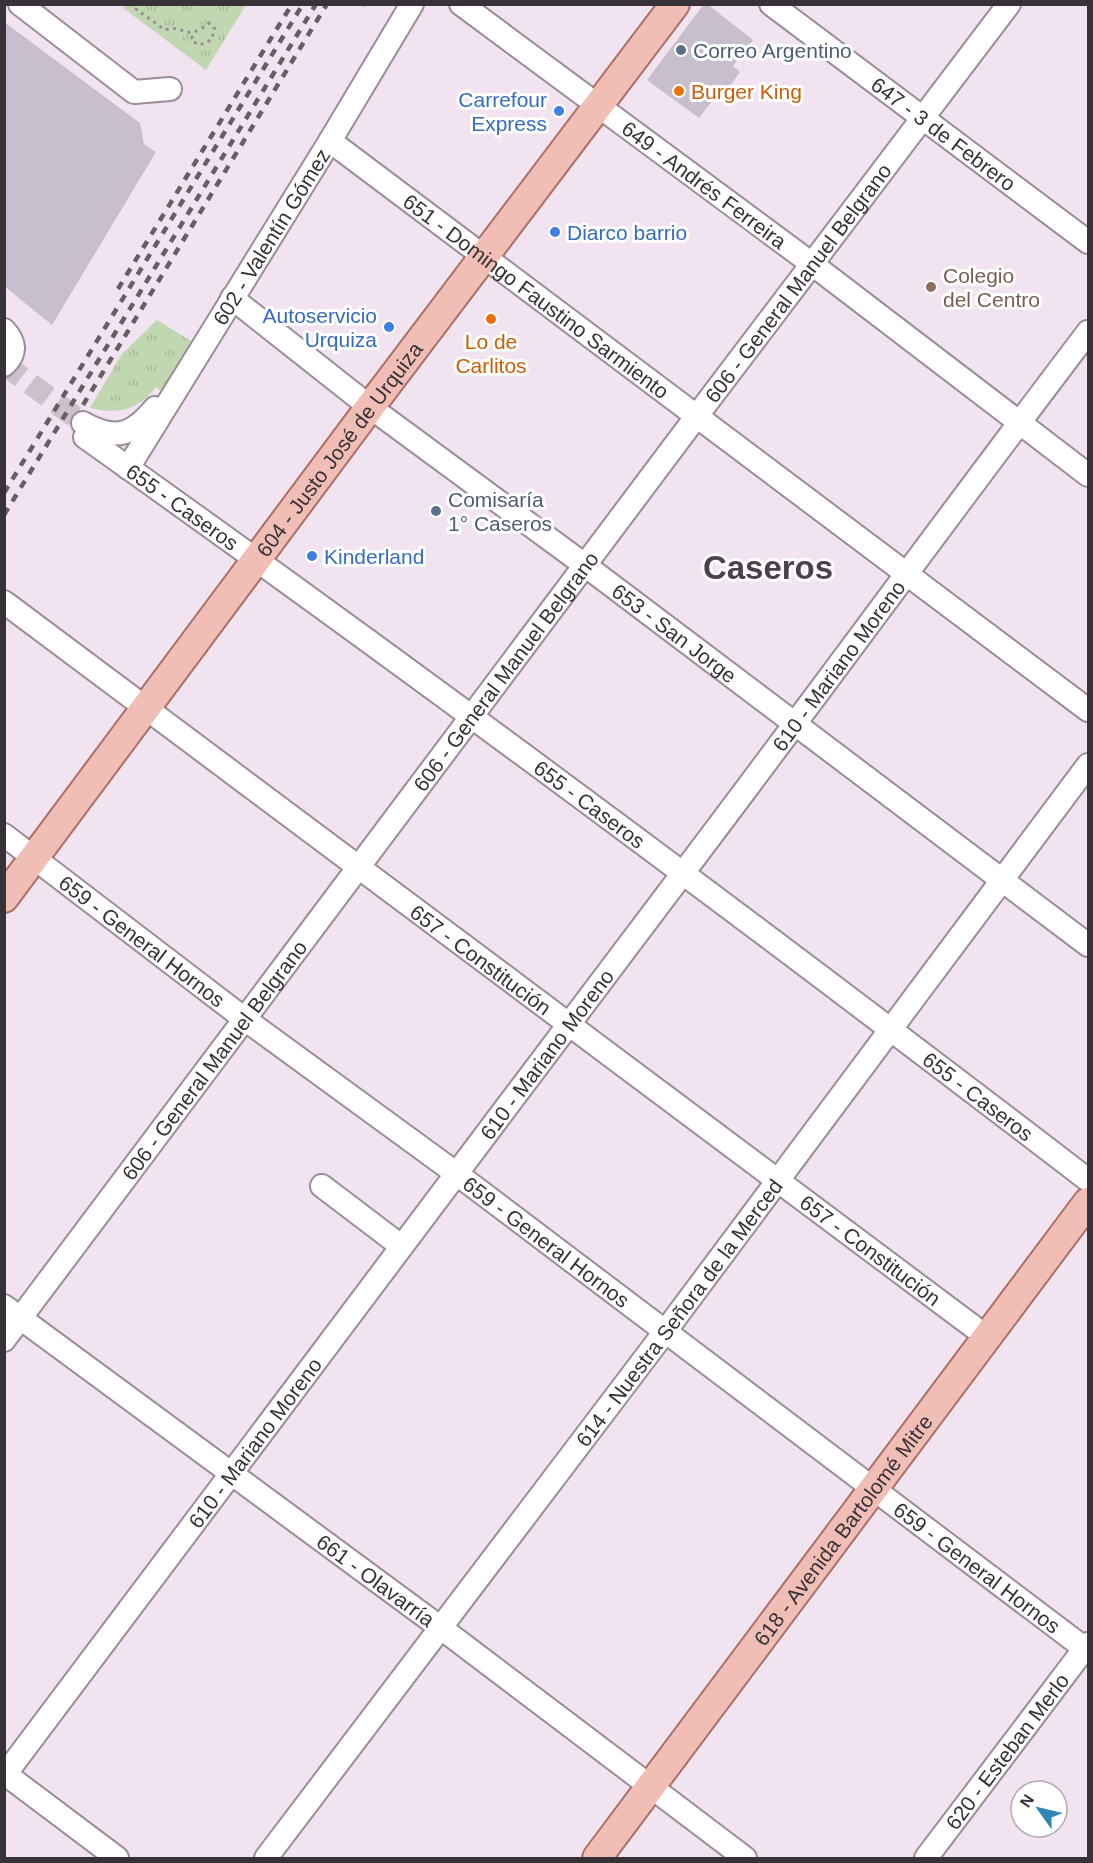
<svg xmlns="http://www.w3.org/2000/svg" width="1093" height="1863" viewBox="0 0 1093 1863" font-family="Helvetica,sans-serif">
	<style>
		.park { fill: url(#park-tufts) }
		.building { fill: #c8bfce }
		.lines { fill: none; stroke-linecap: round; stroke-linejoin: round }
		.minor-tunnel { stroke: #ccc0cb; stroke-width: 22; stroke-dasharray: 22 11; stroke-linecap: butt }
		.minor-casing { stroke: #9a8d9a; stroke-width: 26 }
		.major-casing { stroke: #a97169; stroke-width: 32 }
		.path { stroke: #988f98; stroke-width: 3; stroke-dasharray: 3 4.5; stroke-linecap: butt }
		.minor { stroke: #fff; stroke-width: 22 }
		.major { stroke: #f1beb5; stroke-width: 28 }
		.rail { stroke: #655e65; stroke-width: 4.5; stroke-dasharray: 8 8; stroke-linecap: butt }
		.service-dot { fill: #5c6f8a; stroke: #fff; stroke-width: 2 }
		.food-dot { fill: #e8710a; stroke: #fff; stroke-width: 2 }
		.shop-dot { fill: #3f7fe0; stroke: #fff; stroke-width: 2 }
		.education-dot { fill: #8d6e63; stroke: #fff; stroke-width: 2 }
		.labels { text-anchor: middle; dominant-baseline: central; stroke-width: 6; stroke-linejoin: round; paint-order: stroke }
		.service-label { font-size: 21px; fill: #4e5e75; stroke: #fff; text-anchor: start }
		.food-label { font-size: 21px; fill: #c56008; stroke: #fff; text-anchor: start }
		.shop-label { font-size: 21px; fill: #366cbe; stroke: #fff; text-anchor: end }
		.street-label { font-size: 21px; fill: #373237; stroke: #fff }
		.education-label { font-size: 21px; fill: #785e54; stroke: #fff; text-anchor: start }
		.town-label { font-size: 33px; font-weight: bold; fill: #4b404b; stroke: #fff }
	</style>
	<defs>
		<pattern id="park-tufts" width="24" height="20" patternUnits="userSpaceOnUse" patternTransform="scale(1.5)"><rect width="24" height="20" fill="#c1d7b1"/><path d="M3 7l-1-3M5 7V3M7 7l1-3M15 17l-1-3M17 17v-4M19 17l1-3" fill="none" stroke="#a6b999"/></pattern>
	</defs>
	<rect width="100%" height="100%" fill="#f1e3f0"/>
	<g class="park">
		<polygon points="125,5 125,4 246,5 206,70 123,8"/>
		<path d="M157,320L194,343L161,391L156,387C137,411 119,414 90,408L122,354Z"/>
	</g>
	<g class="building">
		<polygon points="704,4 707,4 753,40 733,66 740,72 726,91 722,88 699,118 647,80"/>
		<polygon points="4,22 140,123 144,144 156,152 52,325 4,286"/>
	</g>
	<g class="lines">
		<polyline class="minor-tunnel" points="4,364 83,423"/>
		<g class="minor-casing">
			<g id="minor">
				<polyline points="20,4 134,92 170,89"/>
				<path id="s1" d="M461,4L812,264L1088,475"/>
				<path id="s2" d="M771,4L1088,242"/>
				<path id="s3" d="M330,141L1088,710"/>
				<path id="s4" d="M232,298L370,407L586,566L1088,945"/>
				<path d="M4,330C15,342 17,353 4,365"/>
				<path d="M83,423C115,441 132,436 155,408"/>
				<path id="s5" d="M85,437C424,678 758,927 1088,1180"/>
				<path id="s6" d="M128,468L330,141L412,4"/>
				<path id="s7" d="M4,602C330,849 660,1091 987,1337"/>
				<path id="s8" d="M4,835L246,1020L457,1174L1088,1651"/>
				<polyline points="322,1186 401,1246"/>
				<path id="s9" d="M4,1306L441,1628L745,1858"/>
				<path id="s10" d="M4,1340L696,417L1009,4"/>
				<polyline points="4,1773 117,1858"/>
				<path id="s11" d="M4,1776C230,1476 454,1176 680,877C817,696 951,512 1088,332"/>
				<path id="s12" d="M266,1858L664,1333L1088,765"/>
				<path id="s13" d="M926,1858L1088,1644"/>
			</g>
		</g>
		<g class="major-casing">
			<g id="major">
				<path id="s14" d="M4,898L370,407L675,4"/>
				<path id="s15" d="M597,1858L1088,1202"/>
			</g>
		</g>
		<g class="path">
			<path d="M129,4L165,30C184,23 185,43 209,23L215,29L211,40L200,45L192,41V33"/>
			<polyline points="362,4 367,8"/>
		</g>
		<use href="#minor" class="minor"/>
		<use href="#major" class="major"/>
		<g class="rail">
			<polyline points="118,289 292,4"/>
			<polyline points="83,405 327,4"/>
			<polyline points="4,493 303,4"/>
			<polyline points="4,515 316,4"/>
		</g>
	</g>
	<g class="service-dot">
		<circle cx="681" cy="50" r="6"/>
		<circle cx="436" cy="511" r="6"/>
	</g>
	<g class="food-dot">
		<circle cx="679" cy="91" r="6"/>
		<circle cx="491" cy="319" r="6"/>
	</g>
	<g class="shop-dot">
		<circle cx="559" cy="111" r="6"/>
		<circle cx="555" cy="232" r="6"/>
		<circle cx="389" cy="327" r="6"/>
		<circle cx="312" cy="556" r="6"/>
	</g>
	<circle class="education-dot" cx="931" cy="287" r="6"/>
	<g class="labels">
		<g class="service-label">
			<text x="693" y="50">Correo Argentino</text>
			<text x="448" y="499">Comisaría<tspan x="448" dy="24">1° Caseros</tspan></text>
		</g>
		<g class="food-label">
			<text x="691" y="91">Burger King</text>
			<text x="491" y="341" text-anchor="middle">Lo de<tspan x="491" dy="24">Carlitos</tspan></text>
		</g>
		<g class="shop-label">
			<text x="547" y="99">Carrefour<tspan x="547" dy="24">Express</tspan></text>
			<text x="567" y="232" text-anchor="start">Diarco barrio</text>
			<text x="377" y="315">Autoservicio<tspan x="377" dy="24">Urquiza</tspan></text>
			<text x="324" y="556" text-anchor="start">Kinderland</text>
		</g>
		<g class="street-label">
			<text stroke="none"><textPath href="#s2" startOffset="216">647 - 3 de Febrero</textPath></text>
			<text stroke="none"><textPath href="#s1" startOffset="303">649 - Andrés Ferreira</textPath></text>
			<text stroke="none"><textPath href="#s6" startOffset="272">602 - Valentín Gómez</textPath></text>
			<text stroke="none"><textPath href="#s10" startOffset="1322">606 - General Manuel Belgrano</textPath></text>
			<text stroke="none"><textPath href="#s3" startOffset="258">651 - Domingo Faustino Sarmiento</textPath></text>
			<text stroke="none"><textPath href="#s14" startOffset="560">604 - Justo José de Urquiza</textPath></text>
			<text stroke="none"><textPath href="#s5" startOffset="120">655 - Caseros</textPath></text>
			<text stroke="none"><textPath href="#s4" startOffset="555">653 - San Jorge</textPath></text>
			<text stroke="none"><textPath href="#s11" startOffset="1389">610 - Mariano Moreno</textPath></text>
			<text stroke="none"><textPath href="#s10" startOffset="836">606 - General Manuel Belgrano</textPath></text>
			<text stroke="none"><textPath href="#s5" startOffset="624">655 - Caseros</textPath></text>
			<text stroke="none"><textPath href="#s8" startOffset="174">659 - General Hornos</textPath></text>
			<text stroke="none"><textPath href="#s7" startOffset="596">657 - Constitución</textPath></text>
			<text stroke="none"><textPath href="#s11" startOffset="903">610 - Mariano Moreno</textPath></text>
			<text stroke="none"><textPath href="#s10" startOffset="350">606 - General Manuel Belgrano</textPath></text>
			<text stroke="none"><textPath href="#s5" startOffset="1110">655 - Caseros</textPath></text>
			<text stroke="none"><textPath href="#s8" startOffset="678">659 - General Hornos</textPath></text>
			<text stroke="none"><textPath href="#s7" startOffset="1082">657 - Constitución</textPath></text>
			<text stroke="none"><textPath href="#s12" startOffset="684">614 - Nuestra Señora de la Merced</textPath></text>
			<text stroke="none"><textPath href="#s11" startOffset="417">610 - Mariano Moreno</textPath></text>
			<text stroke="none"><textPath href="#s15" startOffset="410">618 - Avenida Bartolomé Mitre</textPath></text>
			<text stroke="none"><textPath href="#s8" startOffset="1218">659 - General Hornos</textPath></text>
			<text stroke="none"><textPath href="#s9" startOffset="462">661 - Olavarría</textPath></text>
			<text stroke="none"><textPath href="#s13" startOffset="134">620 - Esteban Merlo</textPath></text>
		</g>
		<g class="education-label">
			<text x="943" y="275">Colegio<tspan x="943" dy="24">del Centro</tspan></text>
		</g>
		<g class="town-label">
			<text x="768" y="567">Caseros</text>
		</g>
	</g>
	<rect width="1093" height="1863" fill="none" stroke="#373237" stroke-width="12"/>
	<g transform="translate(1039 1809) rotate(304)"><circle r="28" fill="#ffffff" stroke="#afadaf" stroke-width="1.5"/>
	<path d="M0-4.5L10 22L0 15L-10 22Z" fill="#3087b6"/>
	<text y="-9" font-size="16" font-weight="bold" text-anchor="middle" fill="#373237">N</text>
	</g>
</svg>
